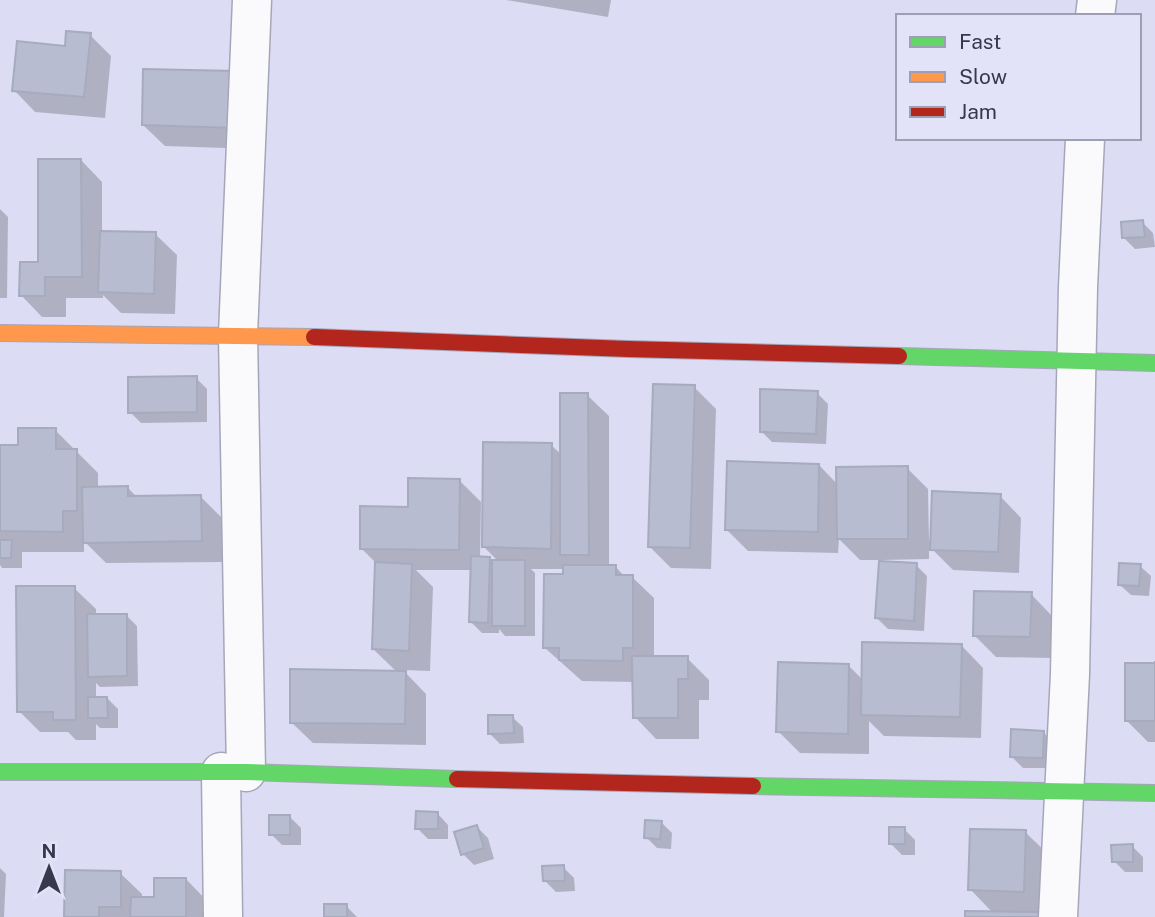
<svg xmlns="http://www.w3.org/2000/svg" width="1155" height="917" viewBox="0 0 1155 917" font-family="'Public Sans',sans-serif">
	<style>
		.shadow { fill: #0003 }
		.building { fill: #b7bcd0; stroke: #a6abbe; stroke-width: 2 }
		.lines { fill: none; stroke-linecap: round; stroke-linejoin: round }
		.street-casing { stroke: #a6a6b9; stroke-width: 41 }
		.fast-casing { stroke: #a6a6b9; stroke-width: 18 }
		.slow-casing { stroke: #a6a6b9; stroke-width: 18 }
		.jam-casing { stroke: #a6a6b9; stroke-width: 18 }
		.street { stroke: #fafafd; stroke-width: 38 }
		.fast { stroke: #63d668; stroke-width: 16 }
		.slow { stroke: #ff974d; stroke-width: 16 }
		.jam { stroke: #b3261e; stroke-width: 16 }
	</style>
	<rect width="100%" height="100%" fill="#dcddf4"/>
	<g class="shadow">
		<polygon points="506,0 611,0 608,17"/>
		<polygon points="90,35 111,56 105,118 35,112 14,90 66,48"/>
		<polygon points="235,73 255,149 165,146 143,125"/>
		<polygon points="81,160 102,182 102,232 155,234 177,255 175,314 121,313 103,295 103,298 66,298 66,317 42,317 21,295 40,264"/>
		<polygon points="0,209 8,217 7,298 0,298"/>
		<polygon points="1142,222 1153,233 1155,247 1135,249 1124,238"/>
		<polygon points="196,378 207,389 207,422 141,423 130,412"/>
		<polygon points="694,387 716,409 711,569 671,568 650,547"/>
		<polygon points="817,393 828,404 826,444 772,442 761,431"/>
		<polygon points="587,395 609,416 609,566 615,566 625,577 632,577 654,598 654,658 687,658 709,680 709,700 699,700 699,739 656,739 635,717 634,682 582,681 545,648 565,569 531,569 535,573 535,636 505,636 499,629 499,633 482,633 471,622 472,570 416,570 433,587 430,671 403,670 426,694 426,745 313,743 291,722 397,672 373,649 376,563 361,548 410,509 459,480 481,502 480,558 499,562 484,547 551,445 562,455"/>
		<polygon points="55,430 98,473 98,488 127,487 138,498 201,497 222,518 223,562 106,563 84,541 84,552 22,552 22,568 2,568 0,565 0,446 19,446"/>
		<polygon points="819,465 838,485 907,468 928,489 929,541 1000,496 1021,518 1019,573 953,570 929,546 929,559 883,560 883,563 916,565 927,576 924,631 888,629 877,618 881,560 860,560 839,539 838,553 748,551 726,529"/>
		<polygon points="1140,566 1151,576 1149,596 1131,595 1120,585"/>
		<polygon points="74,588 96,609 96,615 126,615 137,626 138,686 100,687 96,683 96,699 107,698 118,709 118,728 100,728 96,724 96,740 76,740 68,732 40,732 19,711"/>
		<polygon points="1031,594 1052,616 1051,658 996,657 974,635"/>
		<polygon points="962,646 983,668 981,738 884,736 869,721 869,754 800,753 778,731 849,666 863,680"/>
		<polygon points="1155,665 1155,742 1148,742 1126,720"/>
		<polygon points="512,717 523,727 524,743 500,744 489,733"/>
		<polygon points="1043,732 1054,743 1053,768 1023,768 1012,757"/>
		<polygon points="438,814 448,825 448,839 428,839 417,828"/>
		<polygon points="290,817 301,828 301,845 282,845 271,834"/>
		<polygon points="661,822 672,833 671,849 657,848 646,837"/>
		<polygon points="477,827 488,838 494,859 474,865 463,854 456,834"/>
		<polygon points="904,829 915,840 915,855 902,855 891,844"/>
		<polygon points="1025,832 1047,853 1043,917 966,917 993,913 970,889"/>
		<polygon points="1132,846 1143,857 1143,872 1125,872 1114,861"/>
		<polygon points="563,867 574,878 575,891 556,892 545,881"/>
		<polygon points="0,868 6,874 4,917 0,917"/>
		<polygon points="120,873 142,894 142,899 156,899 186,879 207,901 207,917 66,917"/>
		<polygon points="346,906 357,917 326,917"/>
	</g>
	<g class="building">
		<polygon points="66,31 91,33 84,97 12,91 17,41 65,46"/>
		<polygon points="143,69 236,71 234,128 142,125"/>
		<polygon points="38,159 81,159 82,277 45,277 45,296 19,296 20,262 38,262"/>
		<polygon points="1143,220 1145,237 1122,238 1121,222"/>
		<polygon points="100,231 156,232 154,294 98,292"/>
		<polygon points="197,376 197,412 128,413 128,377"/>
		<polygon points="653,384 695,385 690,548 648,547"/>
		<polygon points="760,389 818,391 816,434 760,432"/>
		<polygon points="560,393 588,393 589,555 560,555"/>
		<polygon points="18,428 56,428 56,449 77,449 77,511 63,511 63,532 0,531 0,445 18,445"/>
		<polygon points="483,442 552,443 551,549 482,547"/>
		<polygon points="727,461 819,464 818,532 725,530"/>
		<polygon points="908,466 908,539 837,539 836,467"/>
		<polygon points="408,478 460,479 459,550 360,549 360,506 408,507"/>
		<polygon points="128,486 128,496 201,495 202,541 83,543 82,487"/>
		<polygon points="932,491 1001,494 998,552 930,550"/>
		<polygon points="0,540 12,540 11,558 0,558"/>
		<polygon points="471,556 490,557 488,623 469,622"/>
		<rect x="492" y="560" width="33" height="66"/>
		<polygon points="879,561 917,563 914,621 875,618"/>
		<polygon points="375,562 412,564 409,651 372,649"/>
		<polygon points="1119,563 1141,564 1139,586 1118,585"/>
		<polygon points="563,565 616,565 616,575 633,575 633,648 623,648 623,661 559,660 559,648 543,648 544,574 563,574"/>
		<polygon points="16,586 75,586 76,720 53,720 53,712 17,712"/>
		<polygon points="974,591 1032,592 1030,637 973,636"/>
		<polygon points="87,614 127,614 127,676 88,677"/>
		<polygon points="862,642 962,644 960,717 861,715"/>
		<polygon points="632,656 688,656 688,679 678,679 678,718 633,718"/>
		<polygon points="1155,661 1155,721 1125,721 1125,663 1155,663"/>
		<polygon points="778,662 849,664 848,734 776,732"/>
		<polygon points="290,669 406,671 405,724 290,723"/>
		<polygon points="88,697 107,697 108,718 88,718"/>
		<polygon points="488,715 513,715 514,733 488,734"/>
		<polygon points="1011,729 1044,731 1043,758 1010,757"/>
		<polygon points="416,811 438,812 438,829 415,829"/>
		<rect x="269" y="815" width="21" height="20"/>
		<polygon points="645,820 662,821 660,839 644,838"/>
		<polygon points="477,825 484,848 461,855 454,832"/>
		<rect x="889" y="827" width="16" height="17"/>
		<polygon points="970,829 1026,830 1024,892 968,890"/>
		<polygon points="1133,844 1133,862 1112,862 1111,845"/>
		<polygon points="564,865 565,881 543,881 542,866"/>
		<polygon points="65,870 121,871 121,907 99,907 99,917 64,917"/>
		<polygon points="154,878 186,878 186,917 130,917 131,897 154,897"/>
		<rect x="324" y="904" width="23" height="13"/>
		<polygon points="965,911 1041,912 1041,917 965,917"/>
	</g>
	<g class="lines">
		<g class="street-casing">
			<g id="street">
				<polyline points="1095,16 1097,0"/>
				<polyline points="221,772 223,917"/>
				<polyline points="246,772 238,335 252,0"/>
				<polyline points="1058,917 1070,674 1078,287 1085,138"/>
			</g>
		</g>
		<g class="fast-casing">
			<g id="fast">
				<polyline points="899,356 1155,363"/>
				<polyline points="0,772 246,772 457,779"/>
				<polyline points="753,786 1155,793"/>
			</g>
		</g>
		<g class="slow-casing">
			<polyline id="slow" points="0,333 314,337"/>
		</g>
		<g class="jam-casing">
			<g id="jam">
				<polyline points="314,337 628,349 899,356"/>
				<polyline points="457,779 753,786"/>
			</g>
		</g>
		<use href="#street" class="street"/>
		<use href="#fast" class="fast"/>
		<use href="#slow" class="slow"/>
		<use href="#jam" class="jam"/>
	</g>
	<rect x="896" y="14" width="245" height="126" fill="#e2e3f9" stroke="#9e9fb4" stroke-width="2"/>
	<rect x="910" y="37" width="35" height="10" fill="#63d668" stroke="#9e9fb4" stroke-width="2"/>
	<text x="959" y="49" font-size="21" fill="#38384d">Fast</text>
	<rect x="910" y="72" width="35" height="10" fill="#ff974d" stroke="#9e9fb4" stroke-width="2"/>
	<text x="959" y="84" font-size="21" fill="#38384d">Slow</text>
	<rect x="910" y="107" width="35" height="10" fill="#b3261e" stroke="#9e9fb4" stroke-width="2"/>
	<text x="959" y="119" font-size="21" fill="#38384d">Jam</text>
	<g transform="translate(49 868)" stroke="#e2e3f9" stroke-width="5" paint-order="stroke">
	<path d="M0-5L12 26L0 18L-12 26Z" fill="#38384d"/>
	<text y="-10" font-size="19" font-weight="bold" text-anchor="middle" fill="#38384d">N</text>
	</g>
</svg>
